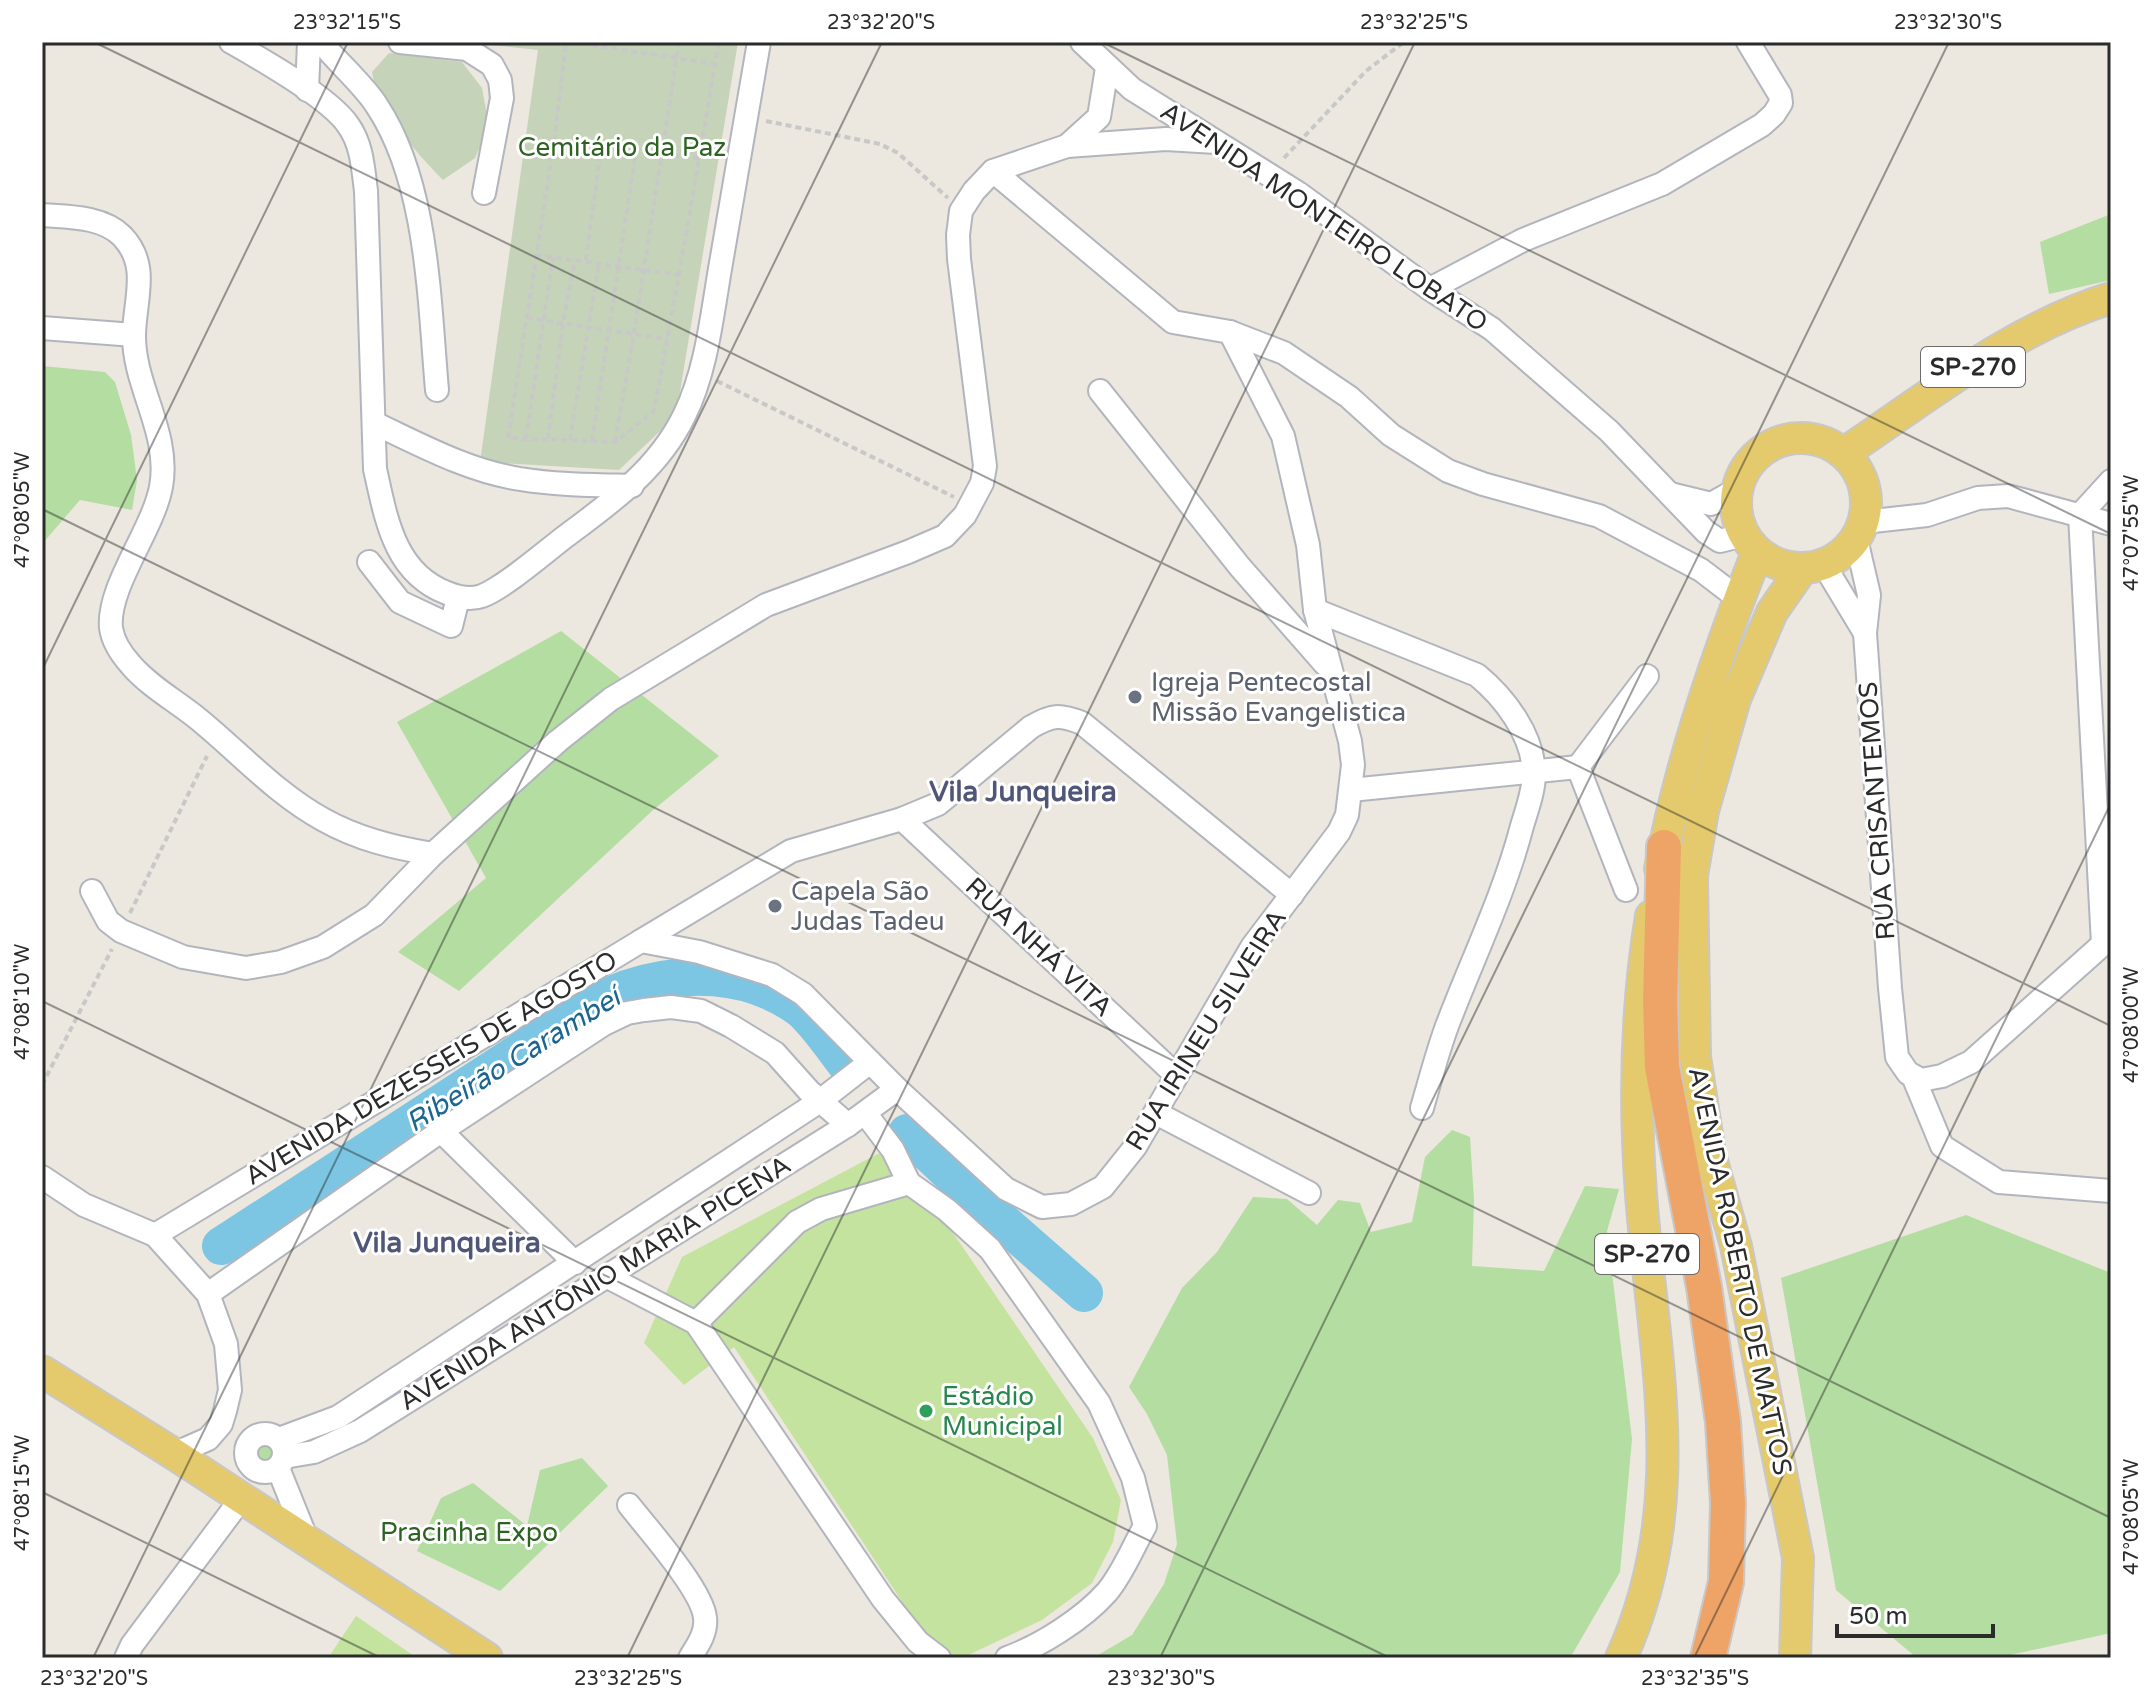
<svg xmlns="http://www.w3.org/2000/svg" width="2153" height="1700" viewBox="0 0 2153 1700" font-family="'Varela Round',sans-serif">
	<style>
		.green { fill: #b4dda1 }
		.cemetery { fill: #c5d4b8 }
		.pitch { fill: #c4e39e }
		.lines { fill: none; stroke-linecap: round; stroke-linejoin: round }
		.river { stroke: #7cc6e3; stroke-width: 38 }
		.minor-casing { stroke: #b2b5bd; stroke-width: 26 }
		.major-casing { stroke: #c8c8c8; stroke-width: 34 }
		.highway-casing { stroke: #c8c8c8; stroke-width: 38 }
		.path { stroke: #c8c8c8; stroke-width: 4; stroke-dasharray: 6 4; stroke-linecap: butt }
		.minor { stroke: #fff; stroke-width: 22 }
		.major { stroke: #e4ca6c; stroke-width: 30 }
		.highway { stroke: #efa467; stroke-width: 34 }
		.ticks { fill: none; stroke: #2b2b2b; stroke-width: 2; stroke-opacity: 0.45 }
		.worship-dot { fill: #6b7280; stroke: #fff; stroke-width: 3 }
		.leisure-dot { fill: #2e9e5b; stroke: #fff; stroke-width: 3 }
		.labels { text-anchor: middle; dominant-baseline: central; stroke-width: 6; stroke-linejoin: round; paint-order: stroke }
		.shield { fill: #fff; stroke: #6b6b6b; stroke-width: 2 }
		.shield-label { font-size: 24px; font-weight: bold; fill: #2b2b2b }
		.park-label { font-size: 26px; fill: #2e6222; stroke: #fff }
		.street-label { font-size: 26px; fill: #2b2b2b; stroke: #fff }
		.worship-label { font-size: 26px; fill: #5b616d; stroke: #fff; text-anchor: start }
		.leisure-label { font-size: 26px; fill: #27864d; stroke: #fff; text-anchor: start }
		.neighbourhood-label { font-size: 28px; font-weight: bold; fill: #505678; stroke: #fff }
		.water-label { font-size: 28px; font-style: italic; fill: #1b6690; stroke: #fff }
		.neatline { fill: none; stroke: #2b2b2b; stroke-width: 3 }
		.ticks-label { font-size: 20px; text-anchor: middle; fill: #2b2b2b }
	</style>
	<rect width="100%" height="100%" fill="#ece7df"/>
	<g class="green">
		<polygon points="2111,214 2111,280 2049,294 2040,242"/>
		<polygon points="42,366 105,372 115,382 131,435 137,480 132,510 80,500 42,544"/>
		<polygon points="561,631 719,756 652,811 459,991 398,952 486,878 397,722"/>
		<polygon points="1452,1130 1470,1137 1474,1200 1472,1266 1544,1271 1585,1186 1619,1189 1607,1231 1632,1439 1620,1572 1570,1658 1093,1658 1132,1635 1164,1584 1177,1544 1167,1455 1147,1414 1129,1387 1182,1288 1217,1252 1253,1197 1287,1199 1317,1225 1338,1200 1360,1203 1371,1232 1412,1222 1425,1157"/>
		<polygon points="1966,1215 2111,1273 2111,1633 1996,1658 1917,1658 1836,1590 1781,1278"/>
		<circle cx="265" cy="1453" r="15"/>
		<polygon points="582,1458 608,1486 500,1591 417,1551 441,1498 473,1483 527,1526 540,1470"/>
	</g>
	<g class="cemetery">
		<polygon points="464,42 738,42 676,416 619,470 480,462 538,50"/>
		<path d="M389,53L462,62L482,88L489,126L475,158L443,180C417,154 377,108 372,72Z"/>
	</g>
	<g class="pitch">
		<polygon points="887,1149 923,1189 1093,1438 1121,1500 1113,1542 1092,1583 1042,1620 962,1658 950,1658 926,1638 734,1347 684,1385 644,1343 682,1257"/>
		<polygon points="356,1616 417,1658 328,1658"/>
	</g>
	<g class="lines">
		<g class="river">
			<polyline points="907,1133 989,1210 1084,1293"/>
			<path d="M221,1246L581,1012C595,1004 610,995 626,989C683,970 747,971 798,1007C814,1018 837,1053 850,1069"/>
		</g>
		<g class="minor-casing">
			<g id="minor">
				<path d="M231,42C261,59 330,98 348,125C362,144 363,168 366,191L375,469C386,518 394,573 447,593C457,597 471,600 482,596C505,587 545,552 566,536C612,502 658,469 684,416C707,370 712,314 721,263C734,190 746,116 759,42"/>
				<path d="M321,42C337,62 365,86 377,106C428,183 429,300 437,390"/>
				<polyline points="400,42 467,49 492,65 500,80 502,98 484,193"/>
				<polyline points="1082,42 1132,89 1298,193 1430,289 1492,329 1609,431 1706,532 1720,541 1743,535"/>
				<polyline points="307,90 309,42"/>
				<polyline points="1067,146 1099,117 1107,68"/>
				<path d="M42,215C68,217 102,216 122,236C150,265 135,298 134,334C133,386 171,433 161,487C153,530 107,587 111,628C113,642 122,655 131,665C149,686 176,701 197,718C239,752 276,794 324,820C358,839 394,848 433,854"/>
				<polyline points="1430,289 1523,240 1662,184 1762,125 1774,114 1781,103 1780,95 1748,42"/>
				<polyline points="42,328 134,335"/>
				<polyline points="1230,332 1284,353 1349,397 1391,435 1448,471 1483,484 1599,516 1701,570 1739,599"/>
				<polyline points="1100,391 1240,567 1325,664"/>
				<path d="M374,423C421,445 468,471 520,479C557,485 595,485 632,486"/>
				<polyline points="1670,494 1711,504 1736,490"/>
				<polyline points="1864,522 1927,515 1978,498 2008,496 2111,524"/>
				<polyline points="1856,539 1869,595 1865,633 1890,988 1897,1057 1908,1073 1921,1080 1942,1076 1971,1062 2111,937"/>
				<polyline points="369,562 400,602 451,626 458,598"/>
				<polyline points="1824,565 1865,633"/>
				<path d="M1315,610L1477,675C1505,698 1533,735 1534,773C1534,791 1527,809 1522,826C1504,895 1472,960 1447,1026C1437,1053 1430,1081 1422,1108"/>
				<polyline points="1578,767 1626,890"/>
				<polyline points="1578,767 1647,676"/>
				<polyline points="1351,790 1578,767"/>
				<polyline points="902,819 1176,1075"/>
				<polyline points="92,891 108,921 121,931 183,957 246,968 281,962 323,947 374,915 433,854 558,741 611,699 766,605 908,552 945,536 965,515 982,483 985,466 959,259 958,235 961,211 974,191 993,171 1067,146 1166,139 1216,142"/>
				<path d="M641,941L791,851L902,819L938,804L1031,727C1052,715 1059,714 1082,723L1292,895"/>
				<polyline points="2103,944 2080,515 2111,481"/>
				<polyline points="1913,1076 1942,1146 1999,1182 2111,1191"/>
				<path d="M865,1113L893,1150L909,1183L947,1210L990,1249L1099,1403L1133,1478L1145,1526C1133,1547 1123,1573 1107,1592C1083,1619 1040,1646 1007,1658"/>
				<polyline points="1156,1113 1309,1193"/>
				<polyline points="441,1131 575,1263"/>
				<polyline points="42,1177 84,1205 155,1235 208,1294 226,1344 230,1390 225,1411 221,1424 208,1439 174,1454"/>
				<polyline points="155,1235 641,941 699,952 772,975 803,994 897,1089 1006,1189 1042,1207 1071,1204 1103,1187 1135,1147 1252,947 1339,832 1347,815 1353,765 1350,741 1315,610 1308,545 1283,436 1230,332 1173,322 993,171"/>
				<polyline points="606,1276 696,1323 883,1599 918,1642 939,1658"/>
				<polyline points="208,1294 441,1131 604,1024 627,1013 644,1010 671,1007 701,1011 731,1026 775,1053 809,1091 848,1125"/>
				<polyline points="696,1323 797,1222 821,1209 909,1183"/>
				<circle cx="265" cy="1453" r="19"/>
				<polyline points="279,1439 338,1417 820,1101 870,1062"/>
				<polyline points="284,1457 314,1452 360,1431 848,1125 897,1089"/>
				<polyline points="278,1468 307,1540"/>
				<path d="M629,1505C648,1529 703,1591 705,1618C707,1633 697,1646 690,1658"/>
				<polyline points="126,1658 132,1645 241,1499"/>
			</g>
		</g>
		<g class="major-casing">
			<g id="major">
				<circle cx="1801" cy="503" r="65"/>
				<path d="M1844,453C1928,397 2013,328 2111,298"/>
				<path d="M1660,869C1680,762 1717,654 1757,553"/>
				<polyline points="42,1371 174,1454 487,1658"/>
				<path d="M1621,1658C1692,1503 1653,1355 1641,1194C1634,1101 1636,1008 1651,916"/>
				<polyline points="1795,1658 1798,1558 1736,1246 1710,1154 1695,1057 1692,876 1703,811 1735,699 1772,612 1802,569"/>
			</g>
		</g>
		<g class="highway-casing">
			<polyline id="highway" points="1664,847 1660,1001 1662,1067 1704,1287 1723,1422 1728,1503 1726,1582 1708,1658"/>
		</g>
		<g class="path">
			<polyline points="572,42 715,64"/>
			<polyline points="766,121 880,144 898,153 948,198"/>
			<polyline points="554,143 699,158"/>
			<polyline points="1284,158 1366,71 1404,42"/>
			<polyline points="536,255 679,275 654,411 615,442 508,438 554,143 566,42"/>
			<polyline points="586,260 601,148"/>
			<polyline points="679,275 719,42"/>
			<polyline points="527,318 667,339"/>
			<polyline points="717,381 954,497"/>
			<polyline points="526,439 553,257"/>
			<polyline points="548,439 563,323 575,260"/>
			<polyline points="570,440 599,263"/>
			<polyline points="592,441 636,151"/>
			<polyline points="615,442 634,333 679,42"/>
			<polyline points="130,913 207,756"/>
			<polyline points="42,1085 112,949"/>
		</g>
		<use href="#minor" class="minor"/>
		<use href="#major" class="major"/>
		<use href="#highway" class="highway"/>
	</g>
	<path class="ticks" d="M94,42L2111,1026M1102,42L2111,534M2110,42H2111M42,509L2111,1518M42,670L348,42M42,1001L1390,1658M42,1492L381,1658M93,1658L882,42M627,1658L1415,42M1160,1658L1949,42M1694,1658L2111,803"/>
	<g class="worship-dot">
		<circle cx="1135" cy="697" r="8"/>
		<circle cx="775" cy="906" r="8"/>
	</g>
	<circle class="leisure-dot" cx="926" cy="1411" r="8"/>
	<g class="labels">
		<g class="shield">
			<rect x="1921" y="347" width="104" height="40" rx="6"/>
			<rect x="1595" y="1234" width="104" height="40" rx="6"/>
		</g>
		<g class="shield-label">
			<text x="1973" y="367">SP-270</text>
			<text x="1647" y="1254">SP-270</text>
		</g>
		<g class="park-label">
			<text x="622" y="147">Cemitário da Paz</text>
			<text x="469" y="1532">Pracinha Expo</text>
		</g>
		<g class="street-label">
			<text transform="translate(1324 217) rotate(34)">AVENIDA MONTEIRO LOBATO</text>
			<text transform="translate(1877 811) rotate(-94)">RUA CRISANTEMOS</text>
			<text transform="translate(1039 947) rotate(43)">RUA NHÁ VITA</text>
			<text transform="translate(1206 1030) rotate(-58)">RUA IRINEU SILVEIRA</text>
			<text transform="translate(431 1068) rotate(-31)">AVENIDA DEZESSEIS DE AGOSTO</text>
			<text transform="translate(1740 1271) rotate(78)">AVENIDA ROBERTO DE MATTOS</text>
			<text transform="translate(595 1283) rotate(-32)">AVENIDA ANTÔNIO MARIA PICENA</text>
		</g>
		<g class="worship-label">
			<text x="1151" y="682">Igreja Pentecostal<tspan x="1151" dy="30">Missão Evangelistica</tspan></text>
			<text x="791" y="891">Capela São<tspan x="791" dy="30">Judas Tadeu</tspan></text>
		</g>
		<g class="leisure-label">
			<text x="942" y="1396">Estádio<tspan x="942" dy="30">Municipal</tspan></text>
		</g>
		<g class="neighbourhood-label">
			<text x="1023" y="792">Vila Junqueira</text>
			<text x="447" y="1243">Vila Junqueira</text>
		</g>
		<g class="water-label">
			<text transform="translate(513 1060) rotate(-32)">Ribeirão Carambeí</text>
		</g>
	</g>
	<rect width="2153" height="1700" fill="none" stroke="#ffffff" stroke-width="88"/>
	<path d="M1837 1624v12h156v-12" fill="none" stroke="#2b2b2b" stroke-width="4"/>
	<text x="1849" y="1624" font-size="24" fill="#2b2b2b" stroke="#ffffff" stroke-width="6" paint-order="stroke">50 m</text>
	<rect x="44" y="44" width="2065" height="1612" class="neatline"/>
	<g class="ticks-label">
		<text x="347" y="29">23°32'15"S</text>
		<text x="881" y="29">23°32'20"S</text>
		<text x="1414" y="29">23°32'25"S</text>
		<text x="1948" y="29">23°32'30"S</text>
		<text transform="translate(22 510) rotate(-90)" y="7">47°08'05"W</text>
		<text transform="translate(2131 533) rotate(-90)" y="7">47°07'55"W</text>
		<text transform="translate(22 1002) rotate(-90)" y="7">47°08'10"W</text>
		<text transform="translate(2131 1025) rotate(-90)" y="7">47°08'00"W</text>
		<text transform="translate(22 1493) rotate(-90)" y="7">47°08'15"W</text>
		<text transform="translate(2131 1517) rotate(-90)" y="7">47°08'05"W</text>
		<text x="94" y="1685">23°32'20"S</text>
		<text x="628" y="1685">23°32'25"S</text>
		<text x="1161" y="1685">23°32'30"S</text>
		<text x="1695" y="1685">23°32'35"S</text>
	</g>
</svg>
